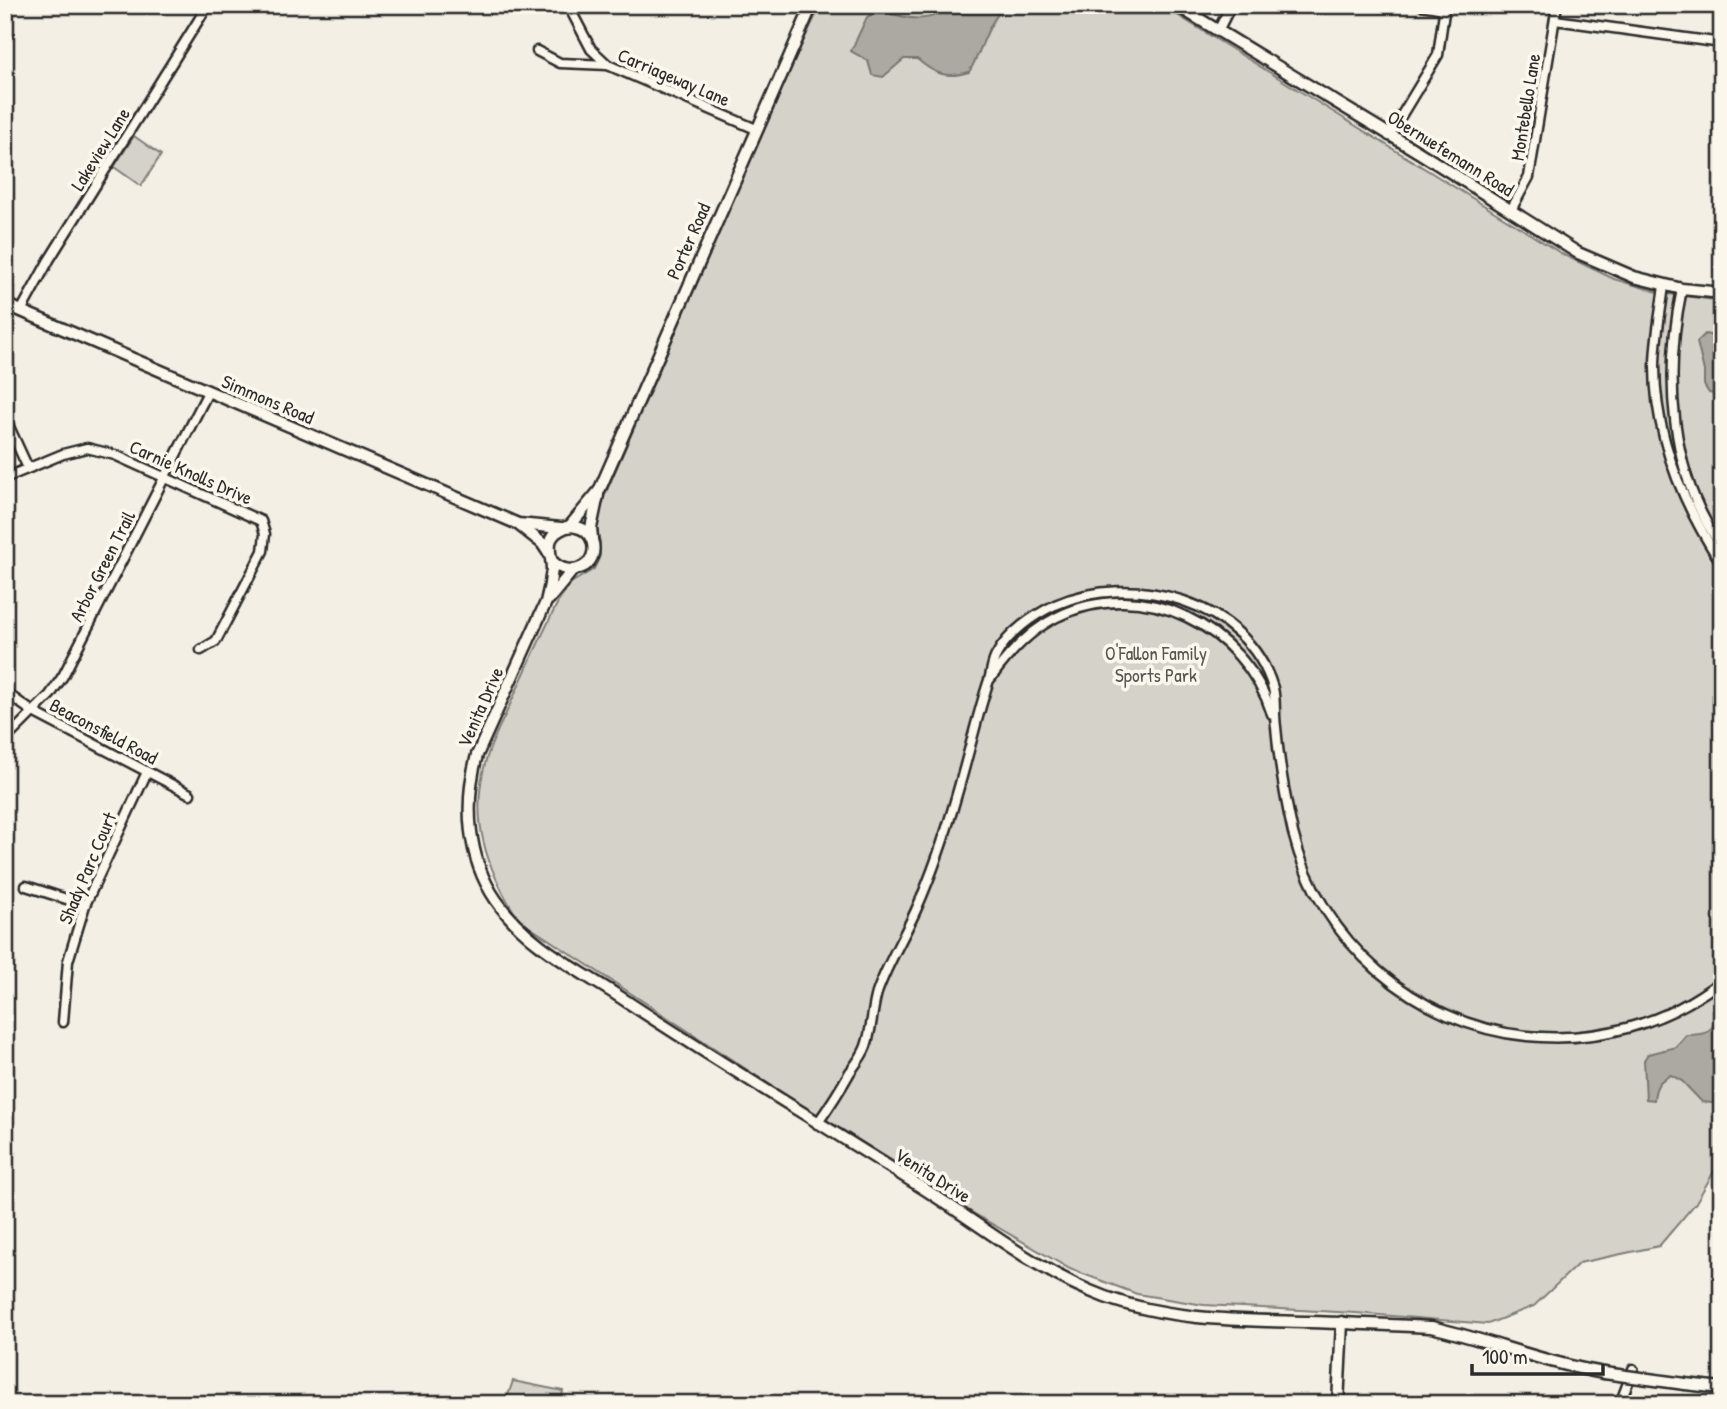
<svg xmlns="http://www.w3.org/2000/svg" width="1727" height="1409" viewBox="0 0 1727 1409" font-family="'Patrick Hand',sans-serif">
	<style>
		.green { fill: #d5d2c9; stroke: #807e7a; stroke-width: 2 }
		.water { fill: #aca9a2; stroke: #787772; stroke-width: 2 }
		.lines { fill: none; stroke-linecap: round; stroke-linejoin: round }
		.minor-casing { stroke: #2b2b2b; stroke-width: 13 }
		.tertiary-casing { stroke: #2b2b2b; stroke-width: 15 }
		.minor { stroke: #fbf7ec; stroke-width: 8 }
		.tertiary { stroke: #fbf7ec; stroke-width: 10 }
		.tertiary-bridge-casing { stroke: #2b2b2b; stroke-width: 15; stroke-linecap: butt }
		.tertiary-bridge { stroke: #fbf7ec; stroke-width: 10 }
		.labels { text-anchor: middle; dominant-baseline: central; stroke-width: 7; stroke-linejoin: round; paint-order: stroke }
		.street-label { font-size: 19px; fill: #2b2b2b; stroke: #fbf7ec }
		.park-label { font-size: 19px; fill: #565552; stroke: #fbf7ec }
	</style>
	<rect width="100%" height="100%" fill="#f3efe4"/>
	<filter id="ink" filterUnits="userSpaceOnUse"><feTurbulence type="fractalNoise" baseFrequency=".0143" numOctaves="2"/><feDisplacementMap in="SourceGraphic" scale="14" xChannelSelector="R" yChannelSelector="G"/><feConvolveMatrix kernelMatrix="1 2 1 2 8 2 1 2 1" color-interpolation-filters="sRGB"/></filter>
	<g filter="url(#ink)">
		<g class="green">
			<path d="M821,5H1161L1564,255L1614,279L1661,293L1722,301V1158L1695,1204L1659,1246L1579,1263L1534,1306L1488,1324L1356,1313L1204,1305L1137,1294L1070,1269L909,1176L519,920C486,869 468,817 487,757C493,737 505,717 513,698C528,665 543,632 559,600L571,583L594,569L600,556V542L596,527L600,506L797,54Z"/>
			<polygon points="134,136 161,155 141,186 114,167"/>
			<polygon points="513,1381 563,1391 560,1404 505,1404"/>
		</g>
		<g class="water">
			<path d="M948,5H1007C986,22 983,50 969,72C947,79 934,74 917,59H904L883,77L872,75L868,61L851,51L867,17L882,10C902,18 932,26 948,5Z"/>
			<path d="M1705,334L1710,335L1718,345L1722,344C1722,361 1718,370 1721,386L1715,394L1709,393L1704,385V371L1697,342Z"/>
			<path d="M1722,1014V1089L1719,1097L1712,1103L1702,1102L1682,1081L1671,1075C1659,1080 1655,1087 1654,1100L1646,1099L1644,1060L1648,1054L1676,1047L1686,1035C1712,1034 1707,1033 1722,1014Z"/>
		</g>
		<g class="lines">
			<g class="minor-casing">
				<g id="minor">
					<polyline points="1421,5 1444,9"/>
					<polyline points="569,7 591,49 608,65"/>
					<polyline points="1555,20 1722,43"/>
					<polyline points="1218,31 1231,5"/>
					<polyline points="537,51 560,63 608,65 756,129"/>
					<polyline points="1389,136 1438,55 1445,5"/>
					<polyline points="1511,210 1529,177 1557,5"/>
					<path d="M1664,285C1661,312 1655,339 1655,366C1655,438 1683,505 1722,564"/>
					<path d="M1682,289C1664,373 1669,475 1722,547"/>
					<polyline points="21,311 49,260 208,5"/>
					<polyline points="5,418 28,468"/>
					<polyline points="5,478 63,454 87,448 115,455 261,521 265,534 263,551 216,641 201,650"/>
					<path d="M991,678C1009,653 1030,630 1057,617C1143,575 1244,626 1272,714"/>
					<polyline points="5,692 33,712 190,794"/>
					<polyline points="5,740 50,695 63,676 208,392"/>
					<polyline points="26,886 85,905"/>
					<polyline points="63,1022 68,961 85,905 147,772"/>
					<path d="M817,1124C829,1107 840,1090 850,1072C856,1064 863,1055 866,1046C872,1029 872,1010 877,993C887,964 904,937 916,910C933,872 946,833 957,794C968,757 976,720 988,683C992,673 991,663 997,654C1008,633 1034,615 1055,605C1132,571 1247,600 1273,688C1276,700 1274,714 1276,727C1279,762 1285,798 1293,833C1320,942 1416,1025 1527,1036C1597,1043 1667,1024 1722,980"/>
					<polyline points="1620,1404 1633,1369"/>
				</g>
			</g>
			<g class="tertiary-casing">
				<g id="tertiary">
					<polyline points="1176,5 1420,153 1578,253 1634,277 1682,289 1722,293"/>
					<polyline points="5,304 518,524 561,528"/>
					<polyline points="519,525 542,543 548,552"/>
					<polyline points="570,526 599,491 812,5"/>
					<polyline points="592,538 591,528 598,495"/>
					<path d="M552,561C569,580 601,566 592,540C589,533 583,528 576,527C570,525 565,527 560,530C543,539 552,555 552,569C551,580 549,591 546,602L477,755C464,803 467,858 496,900C526,944 577,969 620,997C718,1062 819,1122 918,1185C979,1223 1037,1272 1105,1297C1171,1321 1240,1320 1309,1322C1350,1323 1390,1325 1431,1327C1489,1340 1544,1363 1604,1373"/>
					<polyline points="549,599 572,571"/>
					<polyline points="1685,1384 1722,1388"/>
					<polyline points="1338,1404 1342,1322"/>
				</g>
			</g>
			<use href="#minor" class="minor"/>
			<use href="#tertiary" class="tertiary"/>
			<g class="tertiary-bridge-casing">
				<polyline id="tertiary-bridge" points="1604,1373 1685,1384"/>
			</g>
			<use href="#tertiary-bridge" class="tertiary-bridge"/>
		</g>
	</g>
	<g class="labels">
		<g class="street-label">
			<text transform="translate(674 77) rotate(23)">Carriageway Lane</text>
			<text transform="translate(1525 107) rotate(-81)">Montebello Lane</text>
			<text transform="translate(100 149) rotate(-58)">Lakeview Lane</text>
			<text transform="translate(1451 153) rotate(32)">Obernuefemann Road</text>
			<text transform="translate(688 241) rotate(-66)">Porter Road</text>
			<text transform="translate(268 399) rotate(23)">Simmons Road</text>
			<text transform="translate(191 472) rotate(24)">Carnie Knolls Drive</text>
			<text transform="translate(102 566) rotate(-63)">Arbor Green Trail</text>
			<text transform="translate(480 707) rotate(-66)">Venita Drive</text>
			<text transform="translate(104 731) rotate(28)">Beaconsfield Road</text>
			<text transform="translate(87 868) rotate(-67)">Shady Parc Court</text>
			<text transform="translate(933 1175) rotate(32)">Venita Drive</text>
		</g>
		<g class="park-label">
			<text x="1156" y="653">O'Fallon Family<tspan x="1156" dy="22">Sports Park</tspan></text>
		</g>
	</g>
	<rect width="1727" height="1409" fill="none" stroke="#fbf7ec" stroke-width="28"/>
	<rect x="14" y="14" width="1699" height="1381" fill="none" stroke="#2b2b2b" stroke-width="2.5" filter="url(#ink)"/>
	<path d="M1472 1364v10h131v-10" fill="none" stroke="#2b2b2b" stroke-width="3.5"/>
	<text x="1482" y="1364" font-size="21" fill="#2b2b2b" stroke="#fbf7ec" stroke-width="5" paint-order="stroke">100 m</text>
</svg>
